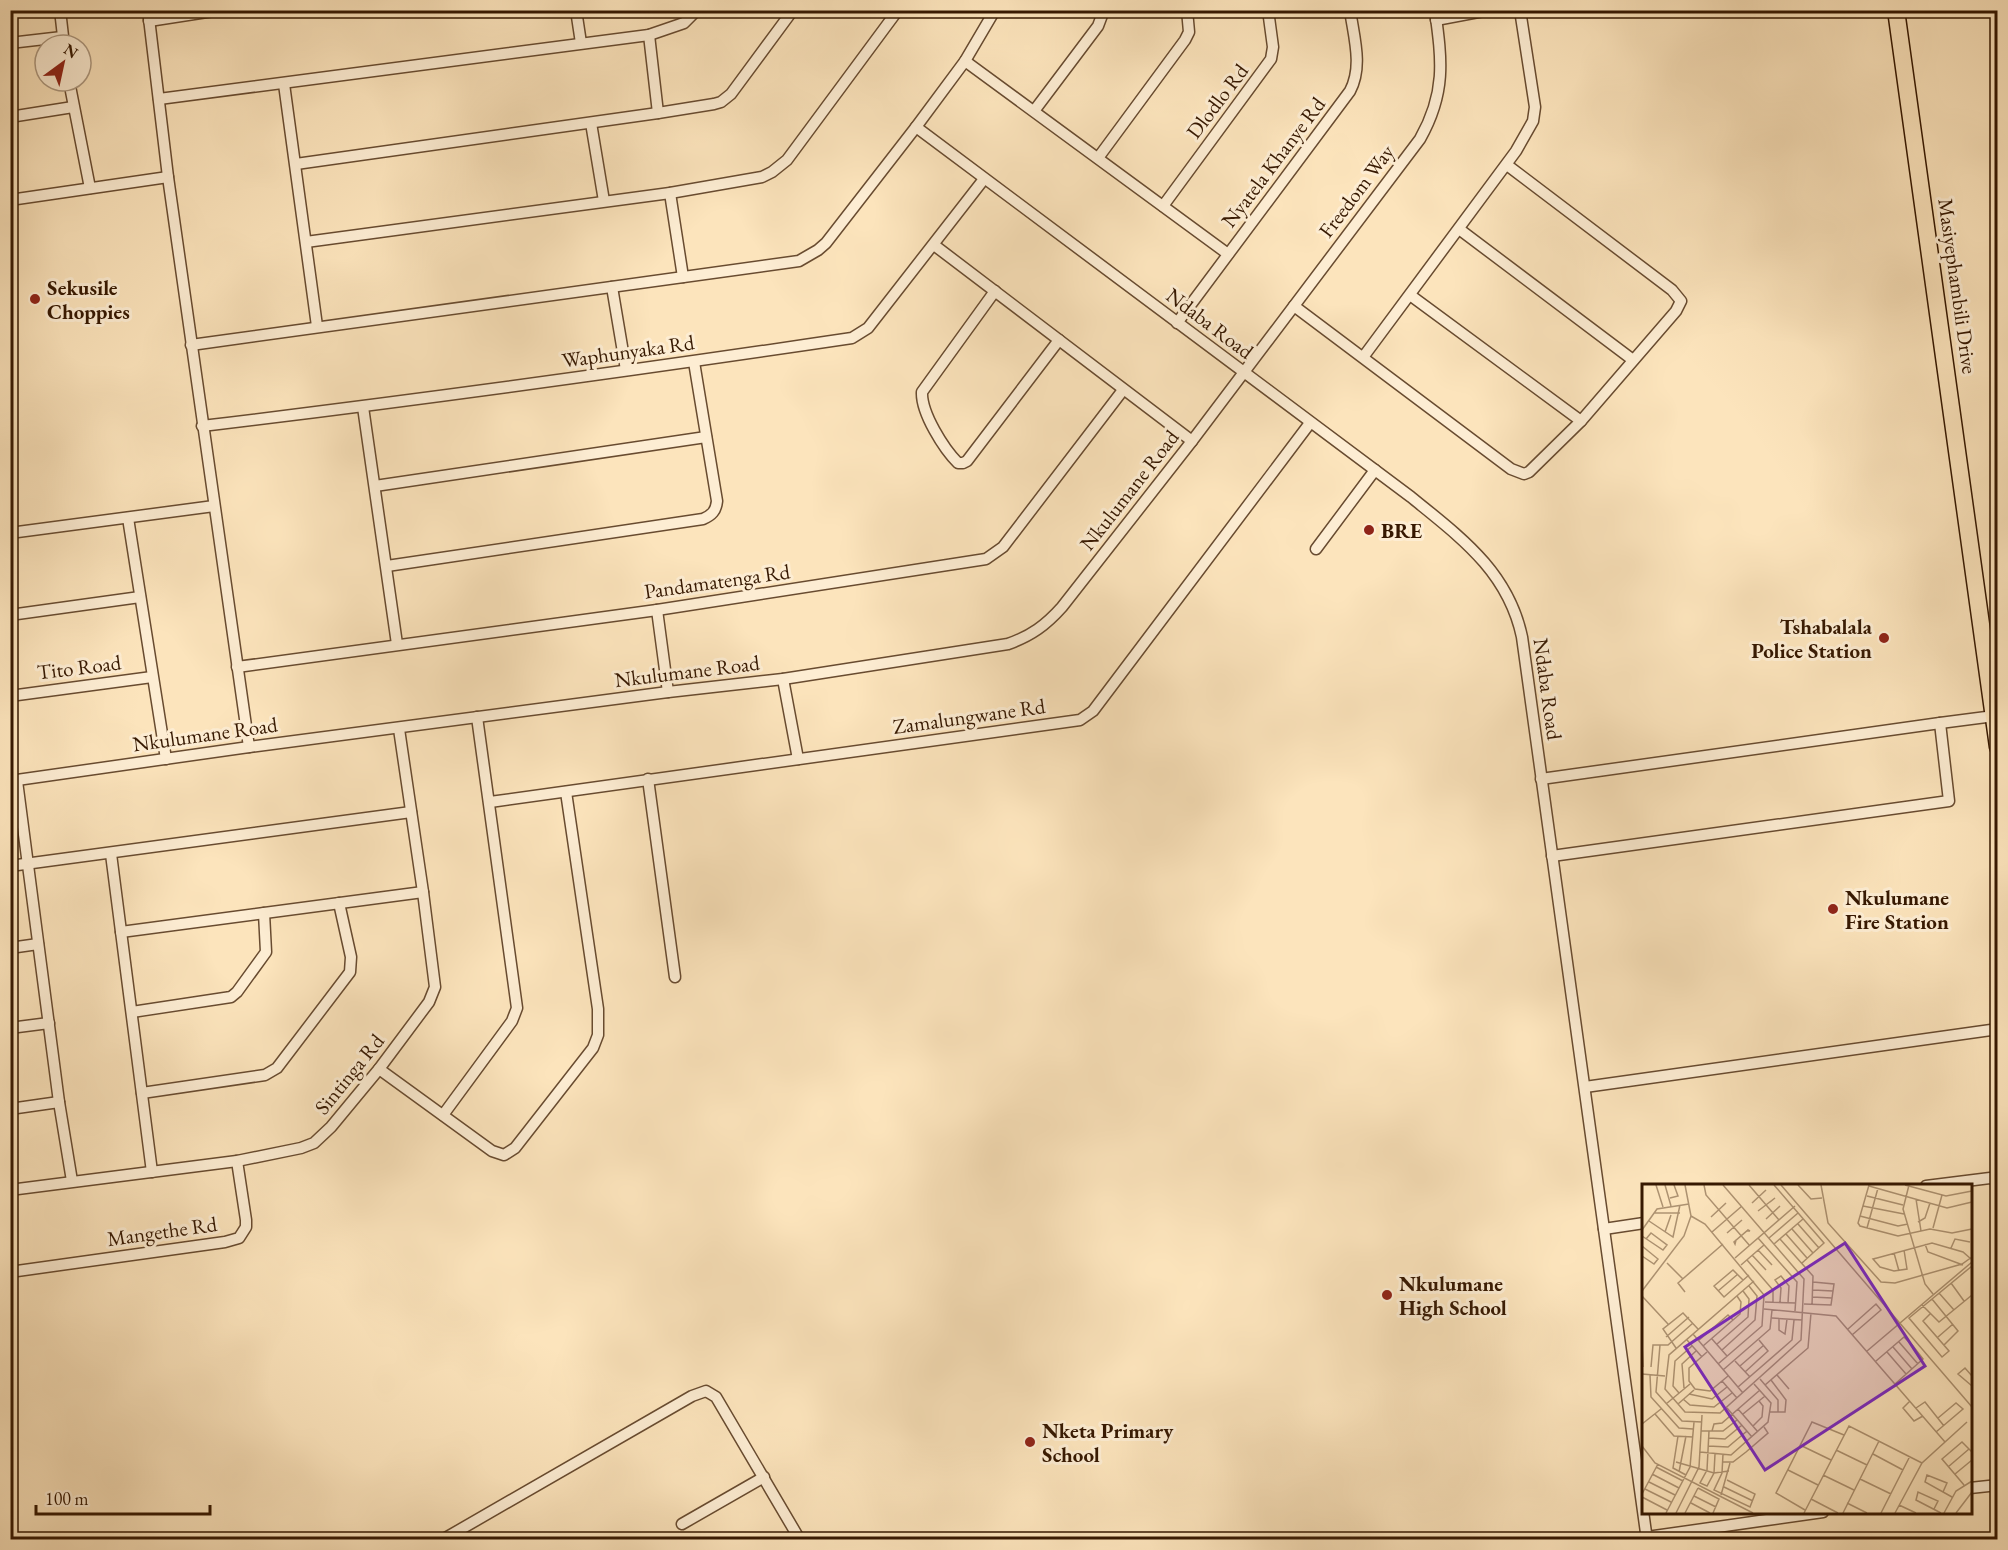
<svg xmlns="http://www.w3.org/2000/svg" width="2008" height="1550" viewBox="0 0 2008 1550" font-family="'EB Garamond',serif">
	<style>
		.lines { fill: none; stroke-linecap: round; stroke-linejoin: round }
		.minor-casing { stroke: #684b30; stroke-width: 13 }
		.primary-casing { stroke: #361801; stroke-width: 19 }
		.minor { stroke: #fdedd3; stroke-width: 10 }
		.primary { stroke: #fce4bc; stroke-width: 16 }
		.poi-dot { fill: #8f2418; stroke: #fdedd3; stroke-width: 2 }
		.labels { text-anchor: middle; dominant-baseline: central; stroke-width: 6; stroke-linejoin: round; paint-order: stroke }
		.street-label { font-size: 21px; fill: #361801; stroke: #fdedd3 }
		.poi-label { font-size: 21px; font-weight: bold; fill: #361801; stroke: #fdedd3; text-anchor: start }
		.inset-road { fill: none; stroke: #ad9271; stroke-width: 1.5 }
		.view { fill: #7b2cbf; fill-opacity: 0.15; stroke: #7b2cbf; stroke-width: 3 }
		.inset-edge { fill: none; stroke: #361801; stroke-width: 3 }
	</style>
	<rect width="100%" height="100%" fill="#fce4bc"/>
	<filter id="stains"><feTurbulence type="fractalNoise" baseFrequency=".00333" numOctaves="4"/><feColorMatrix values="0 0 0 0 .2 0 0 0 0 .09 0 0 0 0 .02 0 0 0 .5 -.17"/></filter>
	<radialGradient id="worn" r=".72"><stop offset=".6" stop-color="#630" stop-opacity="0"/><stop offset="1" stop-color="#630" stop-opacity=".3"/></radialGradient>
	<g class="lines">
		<g class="minor-casing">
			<g id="minor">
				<polyline points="60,10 64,45"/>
				<polyline points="148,10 168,177 249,747"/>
				<polyline points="576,10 581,43"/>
				<polyline points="1436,20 1489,10"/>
				<polyline points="149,21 220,10"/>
				<polyline points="649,35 658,113"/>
				<polyline points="10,43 62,37"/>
				<polyline points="965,61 1228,254"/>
				<polyline points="69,81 90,188"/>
				<polyline points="284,84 317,326"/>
				<polyline points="159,99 649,35 684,23 697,10"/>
				<polyline points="1034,111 1098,26 1104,10"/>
				<polyline points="10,117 73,107"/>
				<polyline points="591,123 604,201"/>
				<path d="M916,127L1411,497C1460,537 1508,571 1522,637L1647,1540"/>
				<polyline points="1098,158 1185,40 1189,32 1187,10"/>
				<polyline points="296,164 658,113 714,104 721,102 731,94 793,10"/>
				<polyline points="670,193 683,277"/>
				<polyline points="10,200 168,177"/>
				<polyline points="1163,206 1271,59 1273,47 1268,10"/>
				<polyline points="1459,229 1633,360"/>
				<polyline points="306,242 670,193 762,177 772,172 787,160 898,10"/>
				<polyline points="934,245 1192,441"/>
				<polyline points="612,287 626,370"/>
				<path d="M995,291L922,392C921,413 944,449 958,463H963L967,461L1059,340"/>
				<polyline points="1410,295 1581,421"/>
				<polyline points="1294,306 1511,469 1524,474 1529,472 1581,421 1676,311 1681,301 1672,290 1507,165"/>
				<path d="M1177,323L1350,91C1363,66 1354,38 1350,10"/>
				<polyline points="191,345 799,261 818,250 826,243 916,127 965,61 995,10"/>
				<polyline points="1364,356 1516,151 1533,121 1535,107 1520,10"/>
				<polyline points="363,407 397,644"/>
				<path d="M202,426C419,400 636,370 852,338L868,328L984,179"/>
				<polyline points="375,486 706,437"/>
				<polyline points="128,518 166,759"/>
				<polyline points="10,533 214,506"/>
				<polyline points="1316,549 1375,470"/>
				<path d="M387,566L703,519C712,515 716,511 717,501L694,362"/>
				<polyline points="657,610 668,692"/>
				<polyline points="10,615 140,597"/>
				<polyline points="237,667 657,610 986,559 1003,547 1123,390"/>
				<polyline points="783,679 798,759"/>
				<polyline points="10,696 152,677"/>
				<polyline points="1940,723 1994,716"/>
				<polyline points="648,779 675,977"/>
				<polyline points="1541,779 1940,723 1949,801 1552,856"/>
				<path d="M10,781L249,747L668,692L783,679L1008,644C1031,636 1046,625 1062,607L1192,441L1420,139C1446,93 1442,61 1435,10"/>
				<polyline points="17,781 59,1102 72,1181"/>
				<polyline points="490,802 1080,720 1093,711 1310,423"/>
				<polyline points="111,854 152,1172"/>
				<polyline points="10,866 411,812"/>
				<polyline points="121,932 423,892"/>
				<polyline points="10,948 38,944"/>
				<polyline points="132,1012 231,997 237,992 266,952 264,913"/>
				<polyline points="10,1028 49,1023"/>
				<polyline points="379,1069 492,1151 504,1155 515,1148 593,1048 598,1035 598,1009 566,792"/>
				<polyline points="1585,1087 1998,1029"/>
				<polyline points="142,1093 265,1075 277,1068 350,972 351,957 339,903"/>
				<polyline points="10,1109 59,1102"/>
				<polyline points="443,1115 512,1021 517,1008 477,717"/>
				<polyline points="1926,1186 1990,1178 1998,1180"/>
				<polyline points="10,1190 237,1161 301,1148 314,1143 331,1127 379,1069 429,1002 435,987 423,892 399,729"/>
				<polyline points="1604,1229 1644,1223"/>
				<polyline points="10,1272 225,1242 239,1238 246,1227 246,1220 237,1161"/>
				<polyline points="1970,1488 1998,1485"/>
				<polyline points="682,1524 764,1477"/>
				<polyline points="1647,1537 1823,1512"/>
				<polyline points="442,1540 692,1396 706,1391 716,1397 800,1540"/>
			</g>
		</g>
		<g class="primary-casing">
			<polyline id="primary" points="1896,10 1998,747"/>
		</g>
		<use href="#minor" class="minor"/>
		<use href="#primary" class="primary"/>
	</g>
	<g class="poi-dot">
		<circle cx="35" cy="299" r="6"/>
		<circle cx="1369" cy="530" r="6"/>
		<circle cx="1884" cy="638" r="6"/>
		<circle cx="1833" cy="909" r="6"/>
		<circle cx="1387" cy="1295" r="6"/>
		<circle cx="1030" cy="1442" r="6"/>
	</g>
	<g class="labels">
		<g class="street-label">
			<text transform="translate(1217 101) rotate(-53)">Dlodlo Rd</text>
			<text transform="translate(1273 162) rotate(-53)">Nyatela Khanye Rd</text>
			<text transform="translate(1356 191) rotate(-53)">Freedom Way</text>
			<text transform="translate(1958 286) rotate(82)">Masiyephambili Drive</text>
			<text transform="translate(1210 323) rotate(37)">Ndaba Road</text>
			<text transform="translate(628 351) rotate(-8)">Waphunyaka Rd</text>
			<text transform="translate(1129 490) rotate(-52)">Nkulumane Road</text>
			<text transform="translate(717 581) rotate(-8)">Pandamatenga Rd</text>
			<text transform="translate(79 667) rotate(-7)">Tito Road</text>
			<text transform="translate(687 671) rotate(-7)">Nkulumane Road</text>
			<text transform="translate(1548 689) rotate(82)">Ndaba Road</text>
			<text transform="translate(969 716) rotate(-8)">Zamalungwane Rd</text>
			<text transform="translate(205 734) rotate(-8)">Nkulumane Road</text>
			<text transform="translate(349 1074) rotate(-51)">Sintinga Rd</text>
			<text transform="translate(162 1231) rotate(-8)">Mangethe Rd</text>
		</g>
		<g class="poi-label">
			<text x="47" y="287">Sekusile<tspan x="47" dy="24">Choppies</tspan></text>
			<text x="1381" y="530">BRE</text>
			<text x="1872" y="626" text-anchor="end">Tshabalala<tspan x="1872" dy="24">Police Station</tspan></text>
			<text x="1845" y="897">Nkulumane<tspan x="1845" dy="24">Fire Station</tspan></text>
			<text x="1399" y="1283">Nkulumane<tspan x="1399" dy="24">High School</tspan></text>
			<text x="1042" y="1430">Nketa Primary<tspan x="1042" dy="24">School</tspan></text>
		</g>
	</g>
	<g transform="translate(1642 1184)">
		<rect width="330" height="330" fill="#fce4bc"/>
		<path class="inset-road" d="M14,1L21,23M23,1L29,22M62,1L64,11L108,62M81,1L162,95L159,156L78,229L43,228L23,205L27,171L112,97M107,1L137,36M132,1L182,59L160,79M139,1L330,223M156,1L169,15L180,14M179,1L186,39L239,98L253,99L320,80L330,73M227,1L216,39L218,42L256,52L288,45L310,49L330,45M263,1L304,12L330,7M267,1L261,25L283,100L291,110M227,2L305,24L330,18M225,12L261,21M28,14L36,12L32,1M274,15L279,47M110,19L124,6M221,22L262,30M116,27L133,14L128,18M12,29H38M49,32L63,40L122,111L120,142L76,180M218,32L256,42L266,40M69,33L84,19M124,35L138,22M7,37L31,53L38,21M276,38L283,34L288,19M156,40L177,64M225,44L236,4M291,44L300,11M150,45L171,69M0,46L15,25L47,20M23,48L29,31M70,48L100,22M85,49L100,36M144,50L165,74M0,52L21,66L25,61L9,49L4,55M116,54L155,98L153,127M127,54L156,29M138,55L171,92L170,121M94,56L93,60L92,58L106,46L108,47H105M132,60L161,35M283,60L286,68L321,81M0,62L16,75L12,80L0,72M309,64L313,55L328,58M116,66L130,81M262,66L265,85L252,87L238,83L231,75L235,74L290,59L321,68L329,75M252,69L257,87M110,71L124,86M93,74L153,22M105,76L131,106V118M25,79L41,95M99,81L122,61M101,96L91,86L72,102L82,113L107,91M309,99L322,117M171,106L191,107M0,107L42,52L49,32L43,1M76,107L96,90M43,108L36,99L81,60M297,109L312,126M0,112L26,140M170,113L190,114M290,115L316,147L302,161M123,118L154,119M138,118L139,104L133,96L139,92L147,102L146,119M162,120L189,121L192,100L171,98M280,121L297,138L330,111M122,125L194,132L303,258M288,130L281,137L307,167L300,173L267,134L330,82M130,134L160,136M137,134V146L143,150L145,135M206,145L234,120L239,126L210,151M51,150L101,209M24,153L47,133M296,153L311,140M70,155L85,172M45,156L60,173M56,157L86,131L91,136M257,158L276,180M0,160L1,183M75,160L106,133L107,115L101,107M18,161L14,208L40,237L60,238M61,162L98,130L99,118L95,112M251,163L270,185M34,164L21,145L41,129L56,145M80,166L113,136L115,112L107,102M225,167L330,78M65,168L47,184V197L53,205L68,207L86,192M245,168L264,190M93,177L108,193M234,177L262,153L271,162L281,175L253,200M98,182L122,161M9,183L11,161H26L51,139M81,186L128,145L130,126M103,188L126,167L117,156M0,190L23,192M8,191L9,213L37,244L51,245M135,191L147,205M330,192L323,184L316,190L330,202M118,195L136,216V228M80,197L95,214M123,201L166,164L169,129M96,203L150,156L152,136M42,204L40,180L54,167M37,209L31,202L33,177L50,162M47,210L70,215L85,203M41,215L48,221L72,223L90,209M268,217L261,224L272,237L281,232M24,220L48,200M36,220L52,206M85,224L110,253M274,224L283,218L302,242M96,225L116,248M128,228H143L144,216L129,196M13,230L32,252L51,253M101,230L123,212M0,240L19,225M111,242L120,233L121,222L117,217M59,247H81L95,236M67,247L65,286L58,299L65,302L72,289L73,270M70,247L72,240L80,239L118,206M294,248L321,225L314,219L296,234M36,252L31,284L44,291M67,254L83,255L100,241M158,261L189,276M0,262L13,279L111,329M66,262L86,263L105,247M194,266L225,281M58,268L89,271L126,238L129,219L112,200M81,270L80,289L72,306L108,323L113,310L85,296M231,270L261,286M34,278L72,289L87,287M81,278H91L104,268L126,249L122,243M14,283L41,297M306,283L327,265M146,286L176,301M37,288L44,252M10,290L37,304M313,290L330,276M181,291L212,306M218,295L249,310M7,298L33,311M322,301L300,275L320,258L330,268M82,303L111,317M56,304L77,315L71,329M3,305L29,318M301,308L305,299L285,291L283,298L310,313M0,310L16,280M79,311L88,279M52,312L74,323M0,313L25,326M169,315L196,329M49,319L68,329M205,319L225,329M257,321L274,329M292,325L296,317L276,308L274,316L299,329M163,326L134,309L170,238L202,251M24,329L48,283L52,238M34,329L57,283L60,231M43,329L56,304M162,329L207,242L280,279M201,329L237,257M239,329L268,272M253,329L280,279L325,238M302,329L314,307L330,297M314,329L330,308"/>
		<path class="view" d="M203,59L283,182L123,286L43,163Z"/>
		<rect width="330" height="330" class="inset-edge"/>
	</g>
	<rect width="2008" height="1550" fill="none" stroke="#fce4bc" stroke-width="36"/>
	<rect x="12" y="12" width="1984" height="1526" fill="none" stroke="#361801" stroke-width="3"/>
	<rect x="18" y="18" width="1972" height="1514" fill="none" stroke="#361801" stroke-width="1.5"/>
	<g transform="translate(63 63) rotate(33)"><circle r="28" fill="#fdedd3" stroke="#ad987f" stroke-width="1.5"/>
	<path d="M0-4.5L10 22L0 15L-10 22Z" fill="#8f2418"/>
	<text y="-9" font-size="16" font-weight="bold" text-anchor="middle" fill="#361801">N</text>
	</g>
	<path d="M36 1505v9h174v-9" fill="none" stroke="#361801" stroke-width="3"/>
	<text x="45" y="1505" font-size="18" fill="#361801" stroke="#fdedd3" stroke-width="4.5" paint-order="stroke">100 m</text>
	<rect width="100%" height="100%" filter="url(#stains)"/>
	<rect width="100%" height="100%" fill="url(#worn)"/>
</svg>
